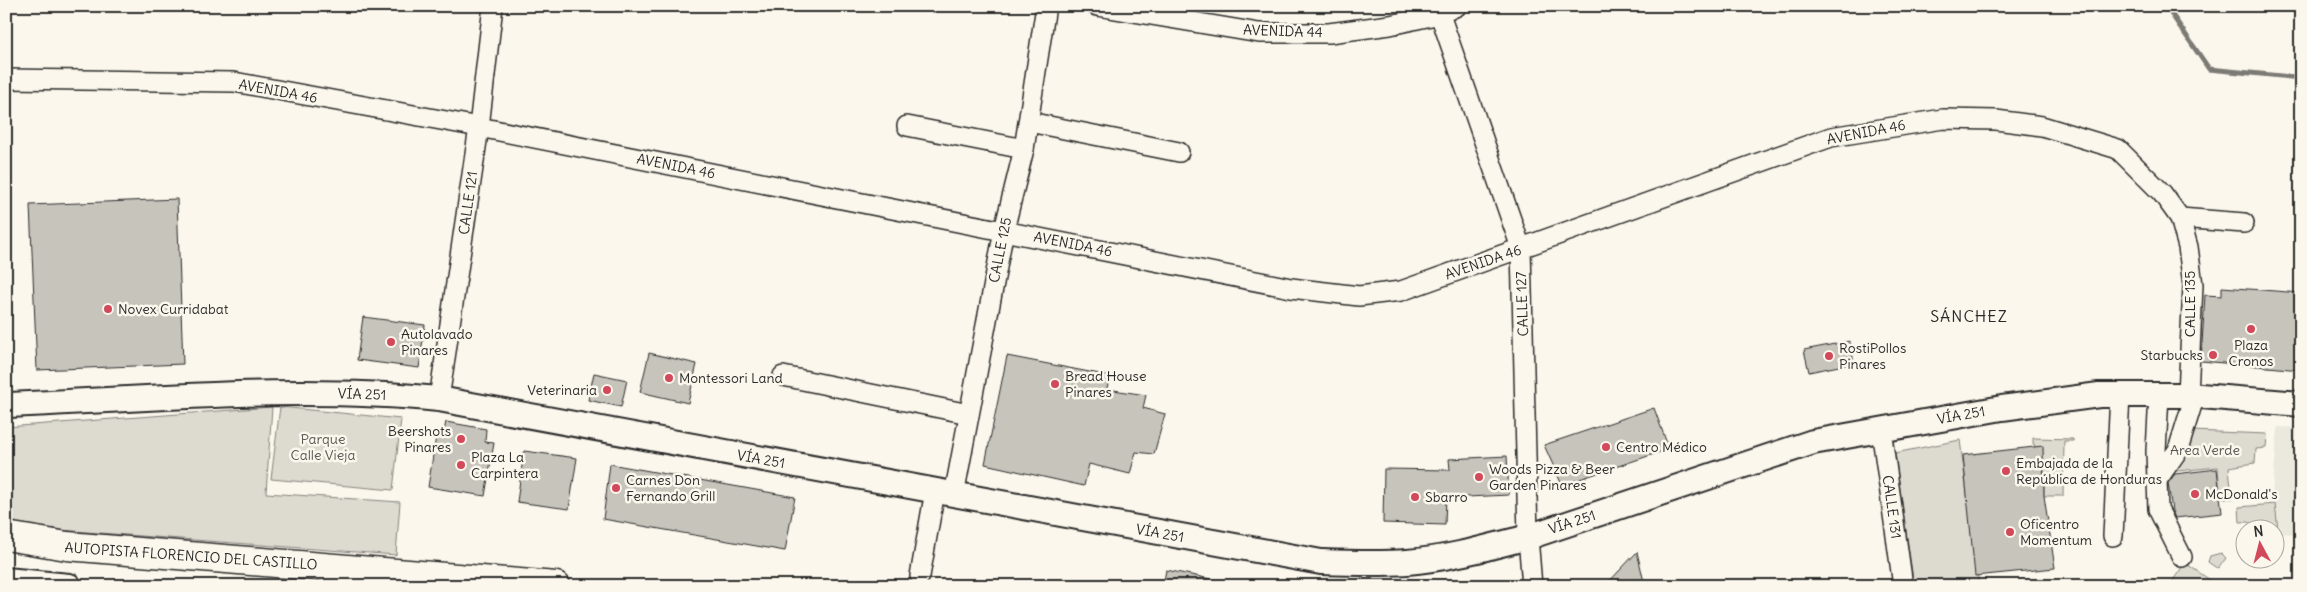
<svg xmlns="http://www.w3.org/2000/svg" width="2307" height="592" viewBox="0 0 2307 592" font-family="Delius,sans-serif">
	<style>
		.built { fill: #ebe8de }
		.green { fill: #dddad0; stroke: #84827e }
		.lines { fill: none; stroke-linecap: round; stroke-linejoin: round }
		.stream { stroke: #7b7a75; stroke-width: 5 }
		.building { fill: #c7c4bc; stroke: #2b2b2b }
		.minor-casing { stroke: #2b2b2b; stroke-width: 22 }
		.major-casing { stroke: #2b2b2b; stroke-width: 28 }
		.highway-casing { stroke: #2b2b2b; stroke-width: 31 }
		.minor { stroke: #fbf7ec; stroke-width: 19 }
		.major { stroke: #fbf7ec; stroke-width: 24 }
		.highway { stroke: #fbf7ec; stroke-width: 28 }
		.poi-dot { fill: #d1495b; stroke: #fbf7ec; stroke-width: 2 }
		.labels { text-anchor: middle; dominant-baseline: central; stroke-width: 5; stroke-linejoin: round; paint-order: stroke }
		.street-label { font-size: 14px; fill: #2b2b2b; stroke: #fbf7ec }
		.poi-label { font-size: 14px; fill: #2b2b2b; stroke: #fbf7ec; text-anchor: start }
		.park-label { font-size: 14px; fill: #585754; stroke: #fbf7ec }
		.quarter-label { font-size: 16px; letter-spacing: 1px; fill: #2b2b2b; stroke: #fbf7ec }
	</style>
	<rect width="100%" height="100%" fill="#fbf7ec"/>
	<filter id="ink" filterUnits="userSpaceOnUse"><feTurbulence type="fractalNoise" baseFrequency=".02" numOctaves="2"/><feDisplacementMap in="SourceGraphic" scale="10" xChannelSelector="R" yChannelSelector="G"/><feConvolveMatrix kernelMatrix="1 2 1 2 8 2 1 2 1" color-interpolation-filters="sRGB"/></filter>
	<g filter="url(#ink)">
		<polygon class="built" points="2278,427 2301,428 2301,535 2282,533 2270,518"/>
		<g class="green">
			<polygon points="272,407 266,493 400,502 396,555 6,526 6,427"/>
			<polygon points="280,407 401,419 393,490 271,479"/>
			<polygon points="2192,431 2267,434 2266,448 2256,449 2255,463 2229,467 2232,499 2220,497 2218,467 2167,472"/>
			<polygon points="2033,438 2073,439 2073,441 2064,441 2063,496 2044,496 2044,462 2033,449 2035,445 2033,444"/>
			<polygon points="1960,440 1979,586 1914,586 1895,453"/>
			<path d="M2275,504L2279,538L2275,535L2274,530C2261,530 2254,520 2240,522L2239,507Z"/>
			<polygon points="2221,553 2226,558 2218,569 2208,562 2210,556"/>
			<polygon points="2185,563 2219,586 2169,586"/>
		</g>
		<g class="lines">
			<polyline class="stream" points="2166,6 2209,69 2301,78"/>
		</g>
		<g class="building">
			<polygon points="177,199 183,364 37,370 30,205"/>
			<polygon points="2222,287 2301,293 2301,370 2201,361 2205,295 2222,296"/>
			<polygon points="363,317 425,325 419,368 357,360"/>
			<polygon points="1850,341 1854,363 1809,372 1804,350"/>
			<polygon points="649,353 697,364 688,403 640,392"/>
			<polygon points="1007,356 1110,376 1107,389 1146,395 1143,408 1165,414 1154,454 1136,452 1130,474 1089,464 1084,486 985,464"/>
			<polygon points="594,373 627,380 621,407 588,400"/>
			<polygon points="1654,408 1669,449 1562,485 1544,445"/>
			<polygon points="446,422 486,429 485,442 494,443 485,496 428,487 437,430 444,431"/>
			<polygon points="2043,446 2044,496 2055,568 1975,576 1963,455"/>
			<polygon points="524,451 577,458 569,509 517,502"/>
			<polygon points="1507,456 1509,495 1446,498 1445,525 1383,523 1384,469 1450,470 1449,459"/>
			<polygon points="610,464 795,497 785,551 603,519"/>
			<polygon points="2217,469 2222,513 2175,518 2172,511 2168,483 2175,474"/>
			<polygon points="1637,552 1645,586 1605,586"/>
			<polygon points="1166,570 1216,580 1215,586 1163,586"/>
		</g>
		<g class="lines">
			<g class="minor-casing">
				<g id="minor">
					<polyline points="1097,6 1259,33 1329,33 1390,25 1440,14 1457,6"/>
					<polyline points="1437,6 1521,248 1528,537 1532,586"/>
					<polyline points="6,79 234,82 479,127 1291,288 1359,296 1401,291 1831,137 1943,119 1996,120 2042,126 2118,149 2162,193 2180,218 2188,247 2193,285 2188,395"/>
					<polyline points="1029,122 1179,152"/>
					<polyline points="907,126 1024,149"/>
					<polyline points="2180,218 2244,223"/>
					<polyline points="783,376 969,414"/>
					<polyline points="2159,395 2156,451 2158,509 2182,557"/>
					<polyline points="439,399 479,127 493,6"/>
					<polyline points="1881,429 1903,586"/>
					<polyline points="2157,480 2178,450 2195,395"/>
					<polyline points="954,495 1004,230 1024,149 1046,6"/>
					<polyline points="2113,536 2120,395"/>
					<polyline points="920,576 935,491"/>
				</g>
			</g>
			<g class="major-casing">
				<g id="major">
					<path d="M6,405C150,399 295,385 439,399L1321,562C1350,563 1378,564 1407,562C1447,559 1489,547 1528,537L1813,442L2002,408L2099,395H2188L2301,404"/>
					<polyline points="6,580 69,586"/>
				</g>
			</g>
			<g class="highway-casing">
				<polyline id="highway" points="6,536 67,546 556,586"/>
			</g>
			<use href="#minor" class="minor"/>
			<use href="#major" class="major"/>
			<use href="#highway" class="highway"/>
		</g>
	</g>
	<g class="poi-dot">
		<circle cx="108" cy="309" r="5"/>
		<circle cx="2251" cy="329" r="5"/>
		<circle cx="391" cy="342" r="5"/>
		<circle cx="2213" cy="355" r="5"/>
		<circle cx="1829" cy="356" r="5"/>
		<circle cx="669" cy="378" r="5"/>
		<circle cx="1055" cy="384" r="5"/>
		<circle cx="607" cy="390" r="5"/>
		<circle cx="461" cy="439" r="5"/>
		<circle cx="1606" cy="447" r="5"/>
		<circle cx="461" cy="465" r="5"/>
		<circle cx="2006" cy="471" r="5"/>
		<circle cx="1479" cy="477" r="5"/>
		<circle cx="616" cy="488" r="5"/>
		<circle cx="2195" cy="494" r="5"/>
		<circle cx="1415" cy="497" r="5"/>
		<circle cx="2010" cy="532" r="5"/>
	</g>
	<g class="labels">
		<g class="street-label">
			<text transform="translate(1283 31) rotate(2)">AVENIDA 44</text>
			<text transform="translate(278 91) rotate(10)">AVENIDA 46</text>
			<text transform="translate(1866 132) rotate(-11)">AVENIDA 46</text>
			<text transform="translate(676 166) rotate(11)">AVENIDA 46</text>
			<text transform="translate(468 203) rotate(-82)">CALLE 121</text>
			<text transform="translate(1073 244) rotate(11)">AVENIDA 46</text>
			<text transform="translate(1000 250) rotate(-79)">CALLE 125</text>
			<text transform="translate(1483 262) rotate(-19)">AVENIDA 46</text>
			<text transform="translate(1522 304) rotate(-92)">CALLE 127</text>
			<text transform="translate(2190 304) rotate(-90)">CALLE 135</text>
			<text transform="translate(362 394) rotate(2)">VÍA 251</text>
			<text transform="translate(1961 415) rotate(-10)">VÍA 251</text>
			<text transform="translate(761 459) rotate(10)">VÍA 251</text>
			<text transform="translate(1892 507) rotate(82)">CALLE 131</text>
			<text transform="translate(1572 522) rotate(-18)">VÍA 251</text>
			<text transform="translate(1160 533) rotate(10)">VÍA 251</text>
			<text transform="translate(191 556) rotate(4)">AUTOPISTA FLORENCIO DEL CASTILLO</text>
		</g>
		<g class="poi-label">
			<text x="118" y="309">Novex Curridabat</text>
			<text x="401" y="334">Autolavado<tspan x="401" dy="16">Pinares</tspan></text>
			<text x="2251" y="345" text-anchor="middle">Plaza<tspan x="2251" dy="16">Cronos</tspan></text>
			<text x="1839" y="348">RostiPollos<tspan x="1839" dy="16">Pinares</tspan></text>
			<text x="2203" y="355" text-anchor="end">Starbucks</text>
			<text x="1065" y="376">Bread House<tspan x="1065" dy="16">Pinares</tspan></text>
			<text x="679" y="378">Montessori Land</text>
			<text x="597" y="390" text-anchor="end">Veterinaria</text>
			<text x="451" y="431" text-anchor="end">Beershots<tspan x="451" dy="16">Pinares</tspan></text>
			<text x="1616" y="447">Centro Médico</text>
			<text x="471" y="457">Plaza La<tspan x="471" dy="16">Carpintera</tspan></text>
			<text x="2016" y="463">Embajada de la<tspan x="2016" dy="16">República de Honduras</tspan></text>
			<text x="1489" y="469">Woods Pizza &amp; Beer<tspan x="1489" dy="16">Garden Pinares</tspan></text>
			<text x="626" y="480">Carnes Don<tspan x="626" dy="16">Fernando Grill</tspan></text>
			<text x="2205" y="494">McDonald's</text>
			<text x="1425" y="497">Sbarro</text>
			<text x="2020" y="524">Oficentro<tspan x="2020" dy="16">Momentum</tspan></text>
		</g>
		<g class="park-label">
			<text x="323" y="439">Parque<tspan x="323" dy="16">Calle Vieja</tspan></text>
			<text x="2205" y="450">Area Verde</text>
		</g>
		<g class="quarter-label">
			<text x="1969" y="316">SÁNCHEZ</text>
		</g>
	</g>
	<rect width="2307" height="592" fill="none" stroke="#fbf7ec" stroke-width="25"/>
	<rect x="12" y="12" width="2282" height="567" fill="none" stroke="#2b2b2b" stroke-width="2" filter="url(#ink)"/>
	<g transform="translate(2260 544) rotate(353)"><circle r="24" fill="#fbf7ec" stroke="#a8a59f"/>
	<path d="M0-4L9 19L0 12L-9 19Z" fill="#d1495b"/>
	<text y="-8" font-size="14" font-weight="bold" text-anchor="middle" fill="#2b2b2b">N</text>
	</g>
</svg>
